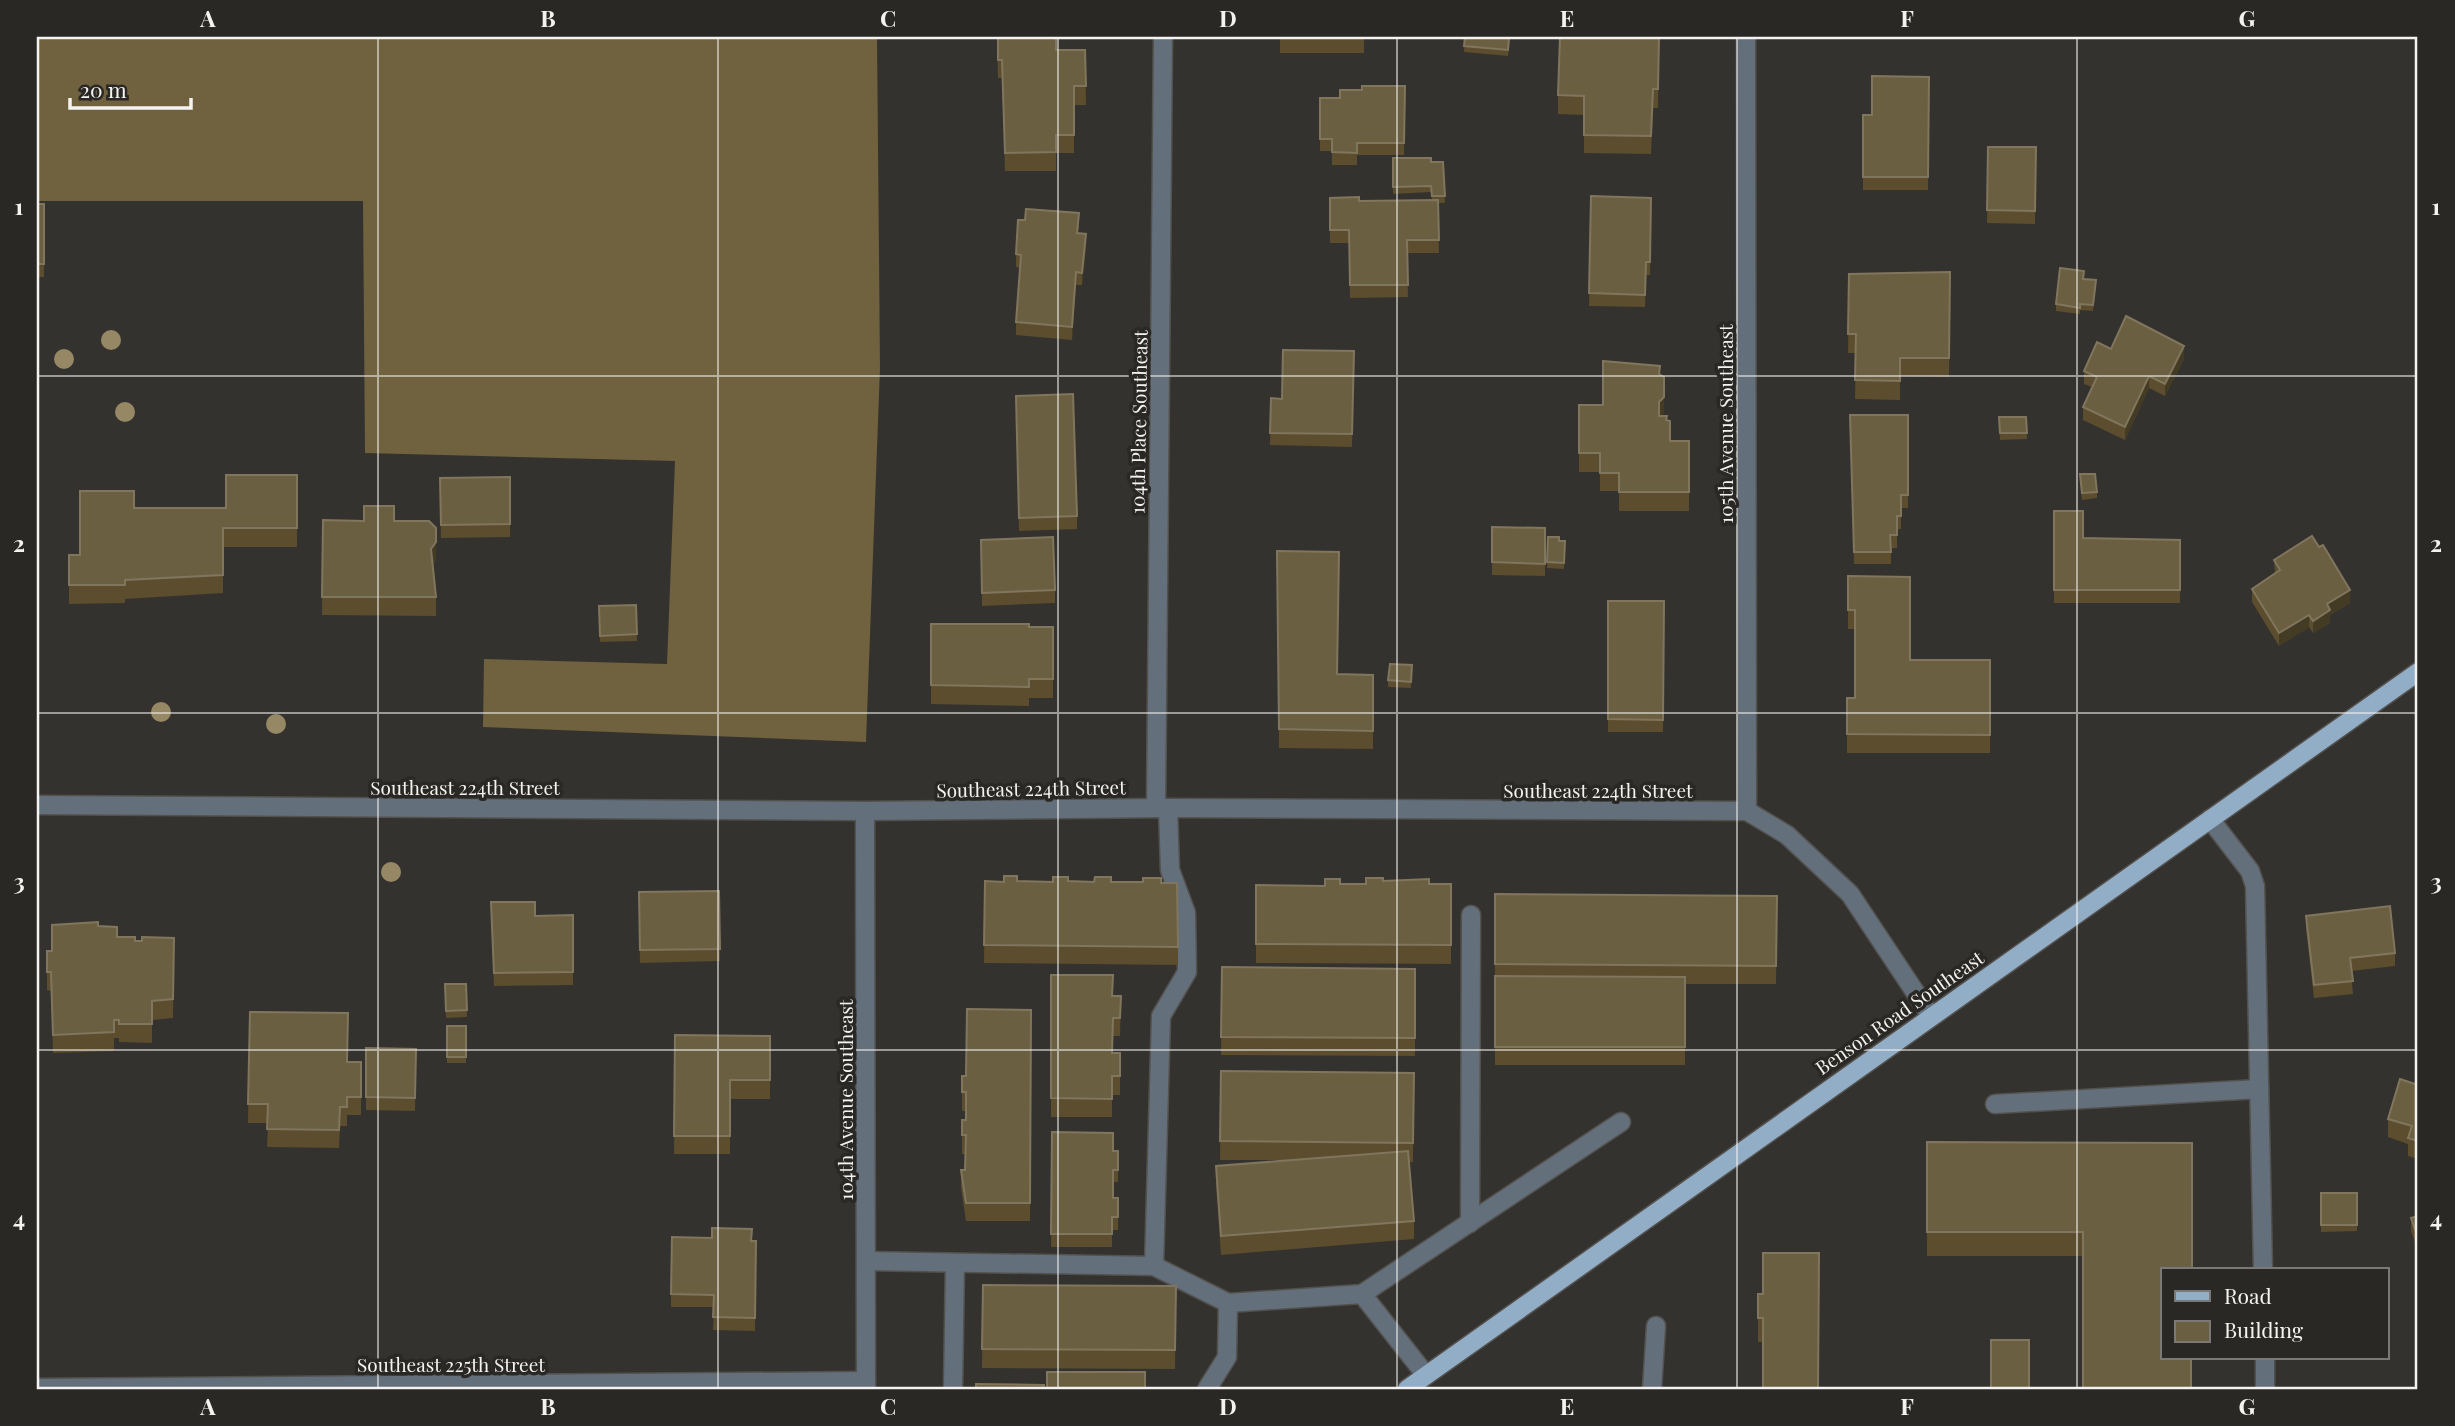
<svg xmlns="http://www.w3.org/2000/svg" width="2455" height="1426" viewBox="0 0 2455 1426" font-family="'Playfair Display',serif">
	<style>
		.forest { fill: #70623e }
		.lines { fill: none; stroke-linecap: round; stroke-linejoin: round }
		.minor-casing { stroke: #53514e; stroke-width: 21 }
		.major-casing { stroke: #53514e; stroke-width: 21 }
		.minor { stroke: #63707c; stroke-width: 18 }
		.major { stroke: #92adc6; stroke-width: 18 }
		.tree { fill: #968864 }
		.wall { fill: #5b4d2d }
		.shaded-wall { fill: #443b25 }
		.building { fill: #6b5f42; stroke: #80765d; stroke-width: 2 }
		.grid { fill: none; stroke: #f4f3f1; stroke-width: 2; stroke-opacity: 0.55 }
		.labels { text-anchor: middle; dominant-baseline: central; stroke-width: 7; stroke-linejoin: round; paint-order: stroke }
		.street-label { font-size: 19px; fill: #f4f3f1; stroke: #2a2825 }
		.neatline { fill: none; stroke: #f4f3f1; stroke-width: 2.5 }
		.grid-label { font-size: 23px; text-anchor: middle; font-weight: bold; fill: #f4f3f1 }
	</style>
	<rect width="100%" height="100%" fill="#34322f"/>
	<polygon class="forest" points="37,37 877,37 880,368 866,742 483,727 484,659 667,664 675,461 365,453 363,201 37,201"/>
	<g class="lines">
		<g class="minor-casing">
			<g id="minor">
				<polyline points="1746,37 1747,811"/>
				<polyline points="37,805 865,811 1168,808 1747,811 1787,835 1850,894 1931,1016"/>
				<polyline points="1156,808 1163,37"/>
				<polyline points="865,811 866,1389"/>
				<polyline points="2210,819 2250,871 2255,886 2263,1270"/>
				<polyline points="1995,1104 2259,1089"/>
				<polyline points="1470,1223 1471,915"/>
				<polyline points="866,1261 1154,1266 1161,1016 1187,972 1186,913 1170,870 1168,808"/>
				<polyline points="1154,1266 1228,1303 1362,1294 1621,1122"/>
				<polyline points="1362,1294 1425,1374"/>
				<polyline points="2265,1358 2265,1389"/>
				<polyline points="37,1388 866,1381"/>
				<polyline points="953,1389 955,1263"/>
				<polyline points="1207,1389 1227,1357 1228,1303"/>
				<polyline points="1652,1389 1656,1326"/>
			</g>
		</g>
		<g class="major-casing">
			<polyline id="major" points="1407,1389 2418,672"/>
		</g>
		<use href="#minor" class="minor"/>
		<use href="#major" class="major"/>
	</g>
	<g class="tree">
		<circle cx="111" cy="340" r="10"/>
		<circle cx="64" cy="359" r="10"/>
		<circle cx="125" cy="412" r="10"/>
		<circle cx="161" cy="712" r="10"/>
		<circle cx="276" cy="724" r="10"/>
		<circle cx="391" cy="872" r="10"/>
	</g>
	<g class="wall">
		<polygon points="997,37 1056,50 1085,50 1086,105 1074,105 1074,153 1056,153 1056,171 1005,171 1002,78 998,78"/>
		<rect x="1280" y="37" width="84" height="16"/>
		<polygon points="1465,37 1510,37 1508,56 1464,52"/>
		<polygon points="1659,37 1658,108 1653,108 1651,154 1584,153 1584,115 1558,114 1558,95"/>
		<polygon points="1929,77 1928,190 1863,190 1863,115 1872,115"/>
		<polygon points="1405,86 1404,155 1357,155 1357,165 1332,165 1332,151 1320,151 1320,98 1340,98 1362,90"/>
		<polygon points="1988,147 2036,147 2035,224 1987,223"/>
		<polygon points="1393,158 1431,162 1443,162 1445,203 1438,203 1439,253 1407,253 1408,297 1350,298 1349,243 1330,243 1330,198 1359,201 1432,200 1431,192 1393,194"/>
		<polygon points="1591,196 1651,198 1650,275 1646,275 1645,307 1589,306"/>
		<rect x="37" y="204" width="7" height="73"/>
		<polygon points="1079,226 1078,233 1086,246 1082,285 1076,285 1072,340 1016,335 1016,322 1020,268 1016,267 1016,254"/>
		<polygon points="1950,272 1949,377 1900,376 1900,400 1855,399 1856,353 1848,353 1849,274"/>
		<polygon points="2083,279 2096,287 2093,311 2080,310 2080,314 2056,311 2056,304"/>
		<polygon points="2111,349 2184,359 2165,396 2149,388 2125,440 2083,420 2083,407 2092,387 2084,384 2084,371"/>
		<polygon points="1354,351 1352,447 1270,445 1271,398 1282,399"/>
		<polygon points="1660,374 1664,416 1667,420 1670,441 1689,441 1689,511 1619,511 1619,491 1600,491 1600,472 1579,472 1579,405 1603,405"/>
		<polygon points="1016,396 1077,516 1077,529 1019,531"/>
		<polygon points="1850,415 1908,415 1908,508 1901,508 1901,529 1897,529 1897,548 1891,548 1891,564 1854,564"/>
		<polygon points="1999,417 2026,417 2027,439 2000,440"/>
		<polygon points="297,475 297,547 223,547 223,593 125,599 125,603 69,604 69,555 80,555 134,508 226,508"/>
		<polygon points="510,477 510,537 441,538 440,478"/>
		<polygon points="2080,481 2097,492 2097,498 2082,500"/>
		<polygon points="2054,511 2083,538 2180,540 2180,603 2054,603"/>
		<polygon points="323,520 394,521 436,560 433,565 436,597 436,616 322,615"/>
		<polygon points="1492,527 1545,528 1545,576 1492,575"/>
		<polygon points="1548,537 1559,541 1565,541 1564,569 1547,568"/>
		<polygon points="1277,551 1338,674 1373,675 1373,749 1279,748"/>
		<polygon points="981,552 1055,590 1055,603 982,606"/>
		<polygon points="2274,560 2350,603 2330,615 2330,623 2313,633 2309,627 2279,646 2252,602 2252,589 2275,574"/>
		<polygon points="1848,576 1910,660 1990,660 1990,753 1847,753 1847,698 1855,698 1855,629 1848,629"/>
		<polygon points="1608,601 1664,601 1663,732 1608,732"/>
		<polygon points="636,605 637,641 600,642 599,606"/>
		<polygon points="931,624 1053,627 1053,698 1029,698 1029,706 931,704"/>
		<polygon points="1412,665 1411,688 1388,687 1388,680"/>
		<polygon points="985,881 1177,883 1178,965 984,963"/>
		<polygon points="1383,881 1429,884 1451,884 1451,964 1256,963 1256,885 1325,886 1340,884 1366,884"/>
		<polygon points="719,891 720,961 640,963 639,892"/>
		<polygon points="1495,894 1777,896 1776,984 1685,984 1685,1065 1495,1065"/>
		<polygon points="491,915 535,916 573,915 573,985 494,986"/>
		<polygon points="2306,916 2395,953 2395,966 2351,971 2353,994 2314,998 2306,929"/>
		<polygon points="98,926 117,937 135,941 142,941 174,938 173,1018 152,1020 152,1043 119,1042 119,1038 114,1038 114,1051 53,1053 51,991 47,990 47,951 52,951"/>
		<polygon points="1222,967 1415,969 1415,1056 1221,1055"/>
		<polygon points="1051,975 1113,996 1121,996 1120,1036 1113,1036 1113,1053 1120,1053 1120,1095 1112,1095 1112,1117 1051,1117"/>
		<polygon points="445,984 466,984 467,1017 446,1018"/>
		<polygon points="1031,1010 1030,1221 966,1221 961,1188 961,1170 965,1170 965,1154 962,1154 962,1120 966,1120 966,1111 962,1111 962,1076 966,1076"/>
		<polygon points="250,1012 348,1062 361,1062 361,1115 347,1115 347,1126 340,1126 339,1148 267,1147 268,1123 248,1123"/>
		<rect x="447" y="1026" width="19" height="37"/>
		<polygon points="675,1035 770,1036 770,1099 730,1099 730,1154 674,1154"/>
		<polygon points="366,1048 416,1049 415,1111 366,1110"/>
		<polygon points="1221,1071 1414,1073 1413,1162 1409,1162 1414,1221 1414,1239 1221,1255 1216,1185 1216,1166 1292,1160 1220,1160"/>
		<polygon points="2418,1085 2418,1159 2408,1156 2408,1144 2388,1137 2388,1119"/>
		<polygon points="1052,1132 1113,1151 1118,1151 1118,1182 1113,1182 1113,1198 1118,1198 1118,1230 1112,1230 1112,1247 1051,1247"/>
		<polygon points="1927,1142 2192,1143 2083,1256 1927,1256"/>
		<polygon points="2321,1193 2357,1193 2357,1231 2321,1232"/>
		<polygon points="2418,1216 2418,1251 2411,1231 2411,1218"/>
		<polygon points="752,1241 756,1241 755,1331 713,1330 714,1307 671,1307 671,1294"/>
		<polygon points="983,1285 1176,1286 1175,1369 982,1368"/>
		<rect x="1758" y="1294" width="5" height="48"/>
	</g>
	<g class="shaded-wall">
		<polygon points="1086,234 1086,246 1082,285 1082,273"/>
		<polygon points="1076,272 1076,285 1072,340 1072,327"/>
		<polygon points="2184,346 2184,359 2165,396 2165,384"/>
		<polygon points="2149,376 2149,388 2125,440 2125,427"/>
		<polygon points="1664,397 1664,416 1659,421 1659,402"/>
		<polygon points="436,542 436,560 431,568 431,549"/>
		<polygon points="2350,590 2350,603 2330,615 2330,623 2313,633 2313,621 2327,604"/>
		<polygon points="2309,615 2309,627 2279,646 2279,633"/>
	</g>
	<g class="building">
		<polygon points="998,37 1056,37 1056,50 1085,50 1086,86 1074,86 1074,135 1056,135 1056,152 1005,153 1002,60 998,60"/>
		<polygon points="1465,37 1509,37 1508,50 1464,46"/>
		<polygon points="1560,37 1659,37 1658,89 1653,89 1651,136 1584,135 1584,96 1558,95"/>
		<polygon points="1872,76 1929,77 1928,177 1863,177 1863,115 1872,115"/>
		<polygon points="1362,86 1405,86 1404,143 1357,143 1357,153 1332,152 1332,139 1320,139 1320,98 1340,98 1340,90 1362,90"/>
		<polygon points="1988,147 2036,147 2035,211 1987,210"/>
		<polygon points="1393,158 1431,158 1431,162 1443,162 1445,196 1432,196 1431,186 1393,187"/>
		<polygon points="1591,196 1651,198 1650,262 1646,262 1645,295 1589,293"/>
		<polygon points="1359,197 1359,201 1438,200 1439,240 1407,240 1408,285 1350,285 1349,230 1330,230 1330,198"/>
		<rect x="37" y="204" width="7" height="60"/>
		<polygon points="1026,209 1079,213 1077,233 1086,234 1082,273 1076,272 1072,327 1016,322 1021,255 1016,254 1018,220 1025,220"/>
		<polygon points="2060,268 2084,271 2083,279 2096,280 2093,305 2080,304 2080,308 2056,304"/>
		<polygon points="1950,272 1949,358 1900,358 1900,381 1855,380 1856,334 1848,334 1849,274"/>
		<polygon points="2126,316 2184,346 2165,384 2149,376 2125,427 2083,407 2097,377 2084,371 2097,342 2111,349"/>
		<polygon points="1283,350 1354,351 1352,434 1270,433 1271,398 1282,399"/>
		<polygon points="1603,361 1660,366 1659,374 1664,377 1664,397 1659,402 1659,416 1667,416 1666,420 1670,421 1670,441 1689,441 1689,492 1619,492 1619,473 1600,473 1600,453 1579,453 1579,405 1603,405"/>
		<polygon points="1073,394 1077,516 1019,518 1016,396"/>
		<polygon points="1850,415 1908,415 1908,495 1901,495 1901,516 1897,516 1897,535 1890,535 1891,552 1854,552"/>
		<polygon points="1999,417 2026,417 2027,433 2000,433"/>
		<polygon points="2080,474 2095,474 2097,492 2082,493"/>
		<polygon points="226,475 297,475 297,528 223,528 223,575 125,580 125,585 69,585 69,555 80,555 80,491 134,491 134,508 226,508"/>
		<polygon points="510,477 510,524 441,525 440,478"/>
		<polygon points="364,506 394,506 394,521 429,521 436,528 436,542 431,549 436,597 322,597 323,520 364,521"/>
		<polygon points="2054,511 2083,511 2083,538 2180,540 2180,590 2054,590"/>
		<polygon points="1492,527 1545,528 1545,564 1492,562"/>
		<polygon points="2312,536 2319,547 2323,545 2350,590 2327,604 2330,610 2313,621 2309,615 2279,633 2252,589 2280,570 2274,560"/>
		<polygon points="1053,537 1055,590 982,593 981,540"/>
		<polygon points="1548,537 1559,537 1559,541 1565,541 1564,563 1547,562"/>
		<polygon points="1277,551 1339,552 1337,674 1373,675 1373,731 1279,729"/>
		<polygon points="1848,576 1910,577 1910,660 1990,660 1990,735 1847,734 1847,698 1855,698 1855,610 1848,610"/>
		<polygon points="1608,601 1664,601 1663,720 1608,719"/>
		<polygon points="636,605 637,634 600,636 599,606"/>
		<polygon points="931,624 1029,624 1029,627 1053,627 1053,679 1029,679 1029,687 931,685"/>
		<polygon points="1390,664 1412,665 1411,682 1388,680"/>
		<polygon points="1004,876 1017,876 1017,881 1053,882 1053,877 1068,877 1068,881 1094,882 1095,877 1111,877 1111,882 1143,882 1143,878 1161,878 1161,883 1177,883 1178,947 984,945 985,881 1004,882"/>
		<polygon points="1366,878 1383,878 1383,881 1429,879 1429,884 1451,884 1451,945 1256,944 1256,885 1325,886 1325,879 1340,879 1340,884 1366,884"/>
		<polygon points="719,891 720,949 640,950 639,892"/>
		<polygon points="1495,894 1777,896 1776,966 1495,964"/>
		<polygon points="491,902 535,902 535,916 573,915 573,972 494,973"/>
		<polygon points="2390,906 2395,953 2350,958 2353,981 2314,985 2306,916"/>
		<polygon points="98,922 98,926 117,927 117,937 135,937 135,941 142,941 142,937 174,938 173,999 152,1001 152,1024 119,1024 119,1020 114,1020 114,1032 53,1035 51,972 47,972 47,951 52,951 52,925"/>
		<polygon points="1222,967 1415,969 1415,1038 1221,1037"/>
		<polygon points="1051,975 1113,975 1112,996 1121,996 1120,1018 1113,1018 1112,1053 1120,1053 1120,1076 1112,1076 1112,1099 1051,1098"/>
		<polygon points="1495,976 1685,977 1685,1047 1495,1047"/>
		<polygon points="445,984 466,984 467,1010 446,1011"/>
		<polygon points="967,1009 1031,1010 1030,1203 966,1203 961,1170 965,1170 966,1135 962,1135 962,1120 966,1120 966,1092 962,1092 962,1076 966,1076"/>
		<polygon points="250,1012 348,1013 347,1062 361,1062 361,1097 347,1097 347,1107 340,1107 339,1130 267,1129 268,1104 248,1104"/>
		<rect x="447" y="1026" width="19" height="31"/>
		<polygon points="675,1035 770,1036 770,1080 730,1080 730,1136 674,1136"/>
		<polygon points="366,1048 416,1049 415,1098 366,1097"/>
		<polygon points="1221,1071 1414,1073 1413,1143 1220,1141"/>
		<polygon points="2400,1079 2418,1085 2418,1141 2408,1138 2412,1126 2388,1119"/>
		<polygon points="1052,1132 1113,1133 1113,1151 1118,1151 1118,1170 1113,1170 1113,1198 1118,1198 1118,1217 1112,1217 1112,1234 1051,1234"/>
		<polygon points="1927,1142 2192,1143 2192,1270 2163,1270 2163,1358 2191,1358 2191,1389 2083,1389 2083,1232 1927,1232"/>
		<polygon points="1408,1151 1414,1221 1221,1236 1216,1166"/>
		<rect x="2321" y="1193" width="36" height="32"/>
		<polygon points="2418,1216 2418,1238 2411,1218"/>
		<polygon points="712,1228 752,1229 751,1241 756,1241 755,1318 713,1317 714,1295 671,1294 672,1237 712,1238"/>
		<polygon points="1763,1253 1819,1253 1818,1389 1763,1389 1763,1318 1758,1318 1758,1294 1763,1294"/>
		<polygon points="983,1285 1176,1286 1175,1350 982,1349"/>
		<rect x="1991" y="1340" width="38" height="49"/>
		<rect x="1047" y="1372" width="98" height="17"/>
		<polygon points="976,1384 1044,1385 1044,1389 976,1389"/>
	</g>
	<path class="grid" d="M378,37V1389M718,37V1389M1058,37V1389M1397,37V1389M1737,37V1389M2077,37V1389M37,376H2418M37,713H2418M37,1050H2418"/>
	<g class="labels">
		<g class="street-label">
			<text transform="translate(1138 422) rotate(-89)">104th Place Southeast</text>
			<text transform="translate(1725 424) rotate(-90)">105th Avenue Southeast</text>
			<text x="465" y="787">Southeast 224th Street</text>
			<text transform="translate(1031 788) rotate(-1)">Southeast 224th Street</text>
			<text x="1598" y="790">Southeast 224th Street</text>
			<text transform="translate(1899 1012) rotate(-35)">Benson Road Southeast</text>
			<text transform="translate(845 1100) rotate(-90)">104th Avenue Southeast</text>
			<text x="451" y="1364">Southeast 225th Street</text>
		</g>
	</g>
	<rect width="2455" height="1426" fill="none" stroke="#2a2825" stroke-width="77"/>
	<rect x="2161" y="1268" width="228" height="91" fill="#2a2825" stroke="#7b7977" stroke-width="2"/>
	<rect x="2175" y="1291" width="35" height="10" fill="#92adc6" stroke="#7b7977" stroke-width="2"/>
	<text x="2224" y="1304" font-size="21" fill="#f4f3f1">Road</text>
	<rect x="2175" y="1321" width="35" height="21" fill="#6b5f42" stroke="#7b7977" stroke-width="2"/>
	<text x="2224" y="1338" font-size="21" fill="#f4f3f1">Building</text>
	<path d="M70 98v10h121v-10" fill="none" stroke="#f4f3f1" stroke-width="3.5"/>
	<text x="80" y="98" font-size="21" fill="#f4f3f1" stroke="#2a2825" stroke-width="5" paint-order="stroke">20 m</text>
	<rect x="38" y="38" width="2378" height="1350" class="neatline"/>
	<g class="grid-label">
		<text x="208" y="27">A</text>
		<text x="548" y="27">B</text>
		<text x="888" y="27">C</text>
		<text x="1228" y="27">D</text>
		<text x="1567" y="27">E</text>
		<text x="1907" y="27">F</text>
		<text x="2247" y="27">G</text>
		<text x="19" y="215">1</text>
		<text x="2436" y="215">1</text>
		<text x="19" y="552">2</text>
		<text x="2436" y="552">2</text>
		<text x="19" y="890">3</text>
		<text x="2436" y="890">3</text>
		<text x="19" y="1227">4</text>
		<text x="2436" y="1227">4</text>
		<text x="208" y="1415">A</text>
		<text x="548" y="1415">B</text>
		<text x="888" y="1415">C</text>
		<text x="1228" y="1415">D</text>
		<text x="1567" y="1415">E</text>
		<text x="1907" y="1415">F</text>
		<text x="2247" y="1415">G</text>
	</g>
</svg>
